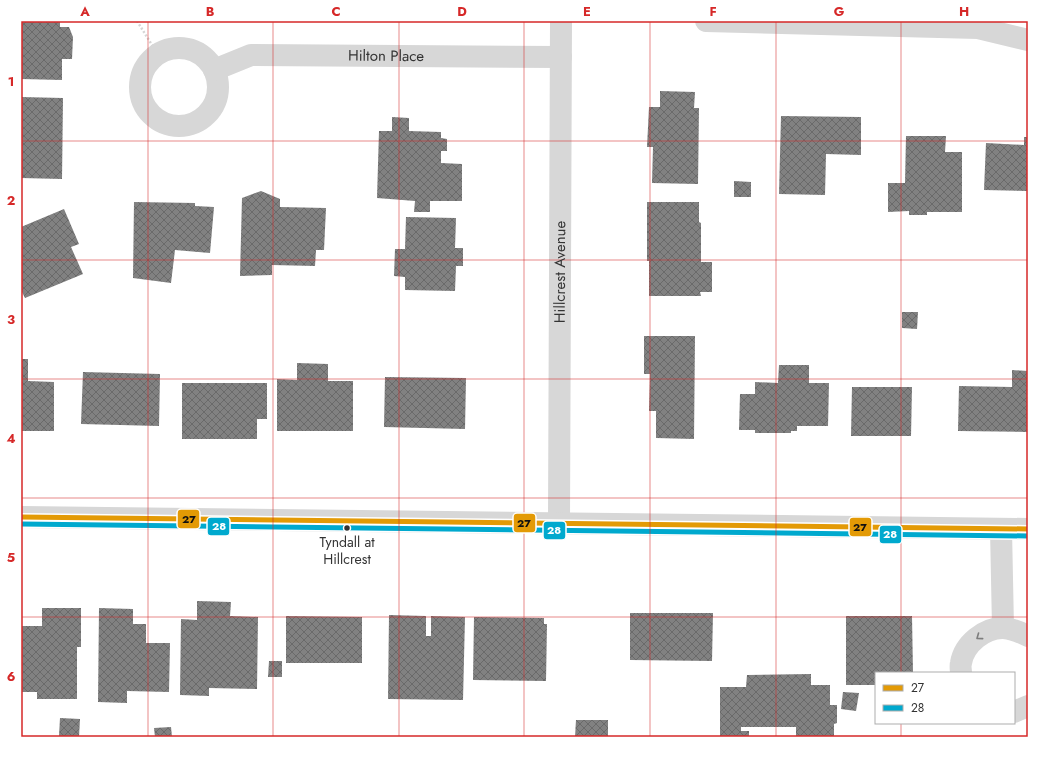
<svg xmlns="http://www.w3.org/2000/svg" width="1049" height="758" viewBox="0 0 1049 758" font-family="Jost,sans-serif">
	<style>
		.building { fill: url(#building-cross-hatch) }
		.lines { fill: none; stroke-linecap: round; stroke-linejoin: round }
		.path { stroke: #d6d6d6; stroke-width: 2.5; stroke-dasharray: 2 2; stroke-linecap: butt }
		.minor { stroke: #d7d7d7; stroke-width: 22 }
		.tertiary { stroke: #d7d7d7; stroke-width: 22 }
		.bus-1-casing { stroke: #fff; stroke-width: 8 }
		.bus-2-casing { stroke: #fff; stroke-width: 8 }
		.bus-1 { stroke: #e39a05; stroke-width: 5 }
		.bus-2 { stroke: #00a9ce; stroke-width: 5 }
		.oneway { stroke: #7d7d7d }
		.grid { fill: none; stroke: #d62828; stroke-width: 1; stroke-opacity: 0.55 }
		.bus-dot { fill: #333; stroke: #fff; stroke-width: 1.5 }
		.labels { text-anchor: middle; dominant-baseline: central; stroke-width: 4; stroke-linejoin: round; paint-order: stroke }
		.bus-label { font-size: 14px; fill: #333; stroke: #fff }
		.street-label { font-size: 15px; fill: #333; stroke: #fff }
		.line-badge { stroke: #fff; stroke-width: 1.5 }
		.badge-label { font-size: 11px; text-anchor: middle; font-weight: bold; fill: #fff }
		.pale-badge-label { font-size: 11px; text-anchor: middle; font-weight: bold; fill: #111 }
		.neatline { fill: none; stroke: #d62828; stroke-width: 1.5 }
		.grid-label { font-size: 13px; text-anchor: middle; font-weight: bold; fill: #d62828 }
	</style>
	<defs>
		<pattern id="building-cross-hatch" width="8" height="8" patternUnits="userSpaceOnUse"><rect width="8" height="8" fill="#818181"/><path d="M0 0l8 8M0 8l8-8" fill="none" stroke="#6a6a6a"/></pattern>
	</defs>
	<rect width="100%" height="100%" fill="#fff"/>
	<g class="building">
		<polygon points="21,21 60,21 60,27 69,27 73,37 72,59 62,59 62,80 21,79"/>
		<polygon points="660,91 695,92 694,108 699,108 698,184 652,183 653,147 647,147 649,107 660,107"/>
		<polygon points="21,97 63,98 62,179 21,178"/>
		<polygon points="781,116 861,117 861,155 826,154 825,195 779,194"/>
		<polygon points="392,117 409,118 409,131 441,132 441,138 447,139 447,151 441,151 441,163 462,164 462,201 430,201 430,212 414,212 415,201 377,198 379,131 392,131"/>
		<polygon points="906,136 946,136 945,152 962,152 962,212 927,212 927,215 909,215 909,211 888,212 888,183 905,183"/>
		<polygon points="1024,137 1028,137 1028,191 984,190 986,143 1024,145"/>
		<polygon points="734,181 751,182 751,197 734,197"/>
		<polygon points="261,191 280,199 280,207 326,208 324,250 316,250 315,266 272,265 272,275 240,276 242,198"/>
		<polygon points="134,202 195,203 195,206 214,207 210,253 175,250 171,283 133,278"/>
		<polygon points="647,202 699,202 699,222 701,223 701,262 712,262 712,292 700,292 701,296 649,296 649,261 647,261"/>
		<polygon points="64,209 79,244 71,247 83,274 25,298 21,290 21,227"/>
		<polygon points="406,217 456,218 455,248 463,248 463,266 456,266 455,291 405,290 405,277 394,276 395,249 405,249"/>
		<polygon points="902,312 918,312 917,329 902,328"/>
		<polygon points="644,336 695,336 694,439 656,438 656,411 649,411 650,374 644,374"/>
		<polygon points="21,359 28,359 28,381 54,382 54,431 21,431"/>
		<polygon points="297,363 328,364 328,381 353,381 353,431 277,431 277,379 297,380"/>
		<polygon points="779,365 809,365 809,383 829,383 828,426 797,426 797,431 791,431 791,433 755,433 755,430 739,430 740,394 755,394 755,382 778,383"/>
		<polygon points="1012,370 1028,371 1028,432 958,431 959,386 1012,387"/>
		<polygon points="83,372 160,374 159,426 81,424"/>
		<polygon points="385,377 466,378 465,429 384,427"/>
		<polygon points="182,383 267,383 267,419 257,419 257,439 182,439"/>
		<polygon points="852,387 912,387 911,436 851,436"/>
		<polygon points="197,601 231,602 230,616 258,617 257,689 209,688 209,696 180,695 181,619 197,620"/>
		<polygon points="42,608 81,608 81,647 77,647 77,699 37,699 37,692 21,692 21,626 42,626"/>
		<polygon points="99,608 133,609 133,624 146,624 146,643 170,643 169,692 127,691 127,703 98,702"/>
		<polygon points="630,613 713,613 712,661 630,660"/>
		<polygon points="389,615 426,616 426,636 431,636 431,616 465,617 463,700 388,699"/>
		<polygon points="286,616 362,617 362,663 286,663"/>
		<polygon points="846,616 912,616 913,673 876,673 876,685 846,685"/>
		<polygon points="474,617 544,618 544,624 547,624 546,681 473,680"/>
		<polygon points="269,661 282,661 282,677 268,677"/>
		<polygon points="811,674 811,685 830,685 830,705 837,705 837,723 834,724 834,737 796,737 796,727 741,727 741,731 749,731 749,737 720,737 720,687 746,687 747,675"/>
		<polygon points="843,692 859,693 856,711 841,709"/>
		<polygon points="60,718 80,719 79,737 59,736"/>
		<polygon points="576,720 608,720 608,737 575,737"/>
		<polygon points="171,727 172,737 155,737 154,728"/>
	</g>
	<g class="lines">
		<polyline class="path" points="137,21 157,53"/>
		<g class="minor">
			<polyline points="706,21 978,28 1028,40"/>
			<circle cx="179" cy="87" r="39"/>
			<path id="s1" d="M214,70L251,55L561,57"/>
			<path id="s2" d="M559,523L561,21"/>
			<polyline points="1001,529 1003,628"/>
			<path d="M961,673C961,670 960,666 961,663C964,644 985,627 1004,628C1013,629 1020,632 1028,636"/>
			<polyline points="1014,712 1028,706"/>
		</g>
		<polyline class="tertiary" points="21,517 1028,529"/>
		<g class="bus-1-casing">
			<polyline id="bus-1" points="21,517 1028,529"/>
		</g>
		<g class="bus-2-casing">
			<polyline id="bus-2" points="21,524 1028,536"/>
		</g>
		<use href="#bus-1" class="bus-1"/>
		<use href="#bus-2" class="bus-2"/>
	</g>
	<defs><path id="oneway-chevron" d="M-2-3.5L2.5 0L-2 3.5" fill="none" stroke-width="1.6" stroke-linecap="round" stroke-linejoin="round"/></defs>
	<use class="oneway" href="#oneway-chevron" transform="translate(979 637) rotate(144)"/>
	<path class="grid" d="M148,21V737M273,21V737M399,21V737M524,21V737M650,21V737M776,21V737M901,21V673M21,141H1028M21,260H1028M21,379H1028M21,498H1028M21,617H1028M901,723V737"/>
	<circle class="bus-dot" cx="347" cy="528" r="3.5"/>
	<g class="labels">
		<g class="bus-label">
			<text x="347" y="542">Tyndall at<tspan x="347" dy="17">Hillcrest</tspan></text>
		</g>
		<g class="street-label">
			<text stroke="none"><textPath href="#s1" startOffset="175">Hilton Place</textPath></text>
			<text stroke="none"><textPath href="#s2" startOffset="251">Hillcrest Avenue</textPath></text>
		</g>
	</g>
	<g class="line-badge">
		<rect x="177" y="509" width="23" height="20" rx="4" fill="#e39a05"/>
		<rect x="513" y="513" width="23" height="20" rx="4" fill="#e39a05"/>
		<rect x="207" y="517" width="23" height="19" rx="4" fill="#00a9ce"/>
		<rect x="849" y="517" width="23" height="20" rx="4" fill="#e39a05"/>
		<rect x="543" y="521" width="23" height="19" rx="4" fill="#00a9ce"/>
		<rect x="879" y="525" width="23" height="19" rx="4" fill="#00a9ce"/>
	</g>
	<g class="badge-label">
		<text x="219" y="530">28</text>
		<text x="554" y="534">28</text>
		<text x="890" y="538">28</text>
	</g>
	<g class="pale-badge-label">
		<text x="189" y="523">27</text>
		<text x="524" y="527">27</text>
		<text x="860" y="531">27</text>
	</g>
	<rect width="1049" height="758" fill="none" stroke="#ffffff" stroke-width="44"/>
	<rect x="875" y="672" width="140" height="52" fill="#ffffff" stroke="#adadad"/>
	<rect x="883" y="685" width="20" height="6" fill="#e39a05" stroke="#adadad"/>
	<text x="911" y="692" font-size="12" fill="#333333">27</text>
	<rect x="883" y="705" width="20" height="6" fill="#00a9ce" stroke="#adadad"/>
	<text x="911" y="712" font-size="12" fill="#333333">28</text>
	<rect x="22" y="22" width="1005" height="714" class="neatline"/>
	<g class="grid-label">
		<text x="85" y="16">A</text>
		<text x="210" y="16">B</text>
		<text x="336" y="16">C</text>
		<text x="462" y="16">D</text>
		<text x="587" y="16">E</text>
		<text x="713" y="16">F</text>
		<text x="839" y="16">G</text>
		<text x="964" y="16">H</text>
		<text x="11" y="86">1</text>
		<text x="11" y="205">2</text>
		<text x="11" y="324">3</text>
		<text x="11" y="443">4</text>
		<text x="11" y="562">5</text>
		<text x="11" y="681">6</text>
	</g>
</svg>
